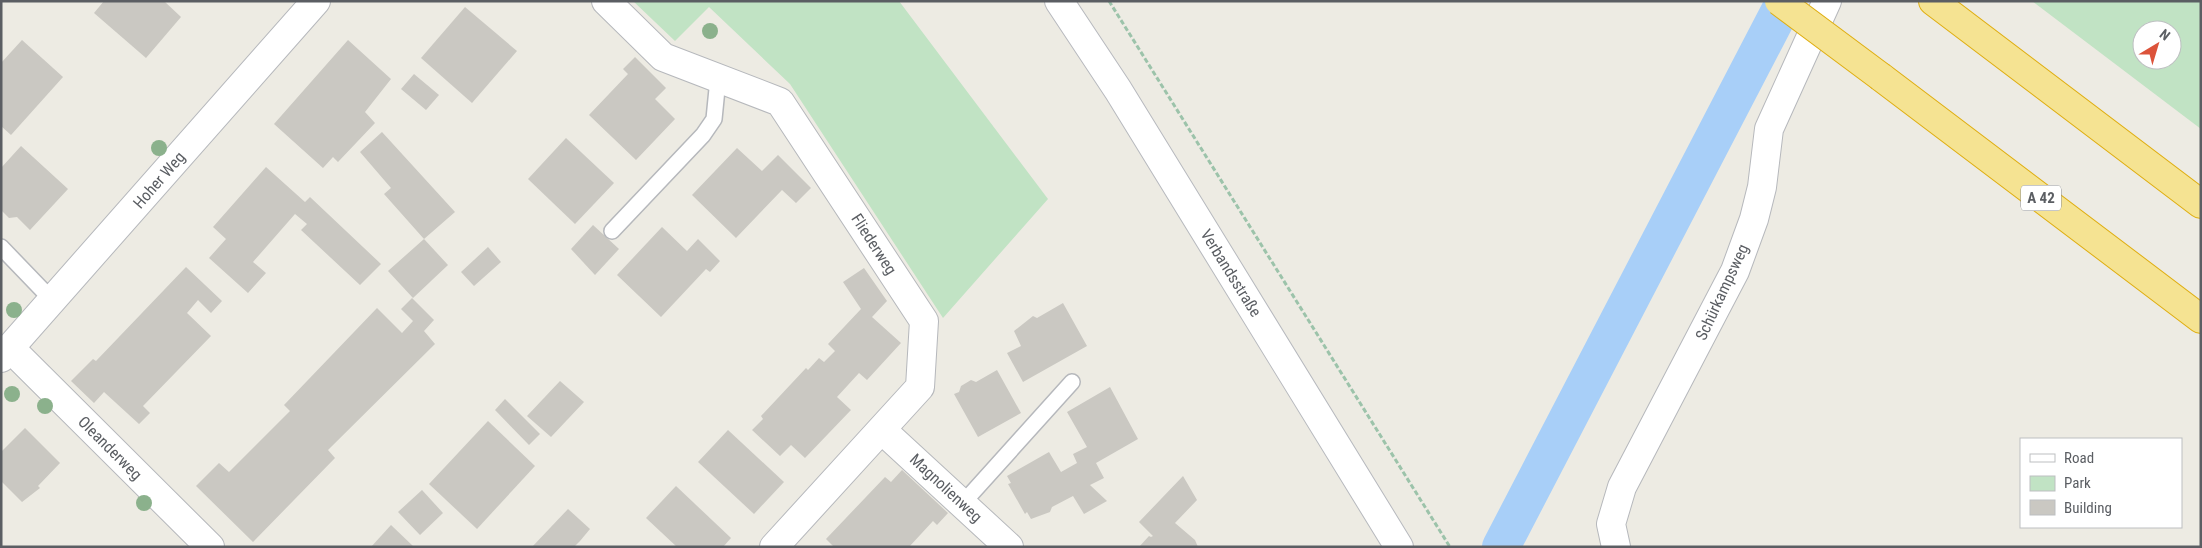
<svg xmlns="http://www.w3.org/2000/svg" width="2202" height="548" viewBox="0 0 2202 548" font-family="'Roboto Condensed',sans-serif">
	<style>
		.green { fill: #c1e3c4; fill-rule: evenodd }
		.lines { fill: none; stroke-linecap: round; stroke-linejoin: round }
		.canal { stroke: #a8cff8; stroke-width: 38 }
		.building { fill: #cac8c2 }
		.service-casing { stroke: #b6b8bc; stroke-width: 18 }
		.minor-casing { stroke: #b6b8bc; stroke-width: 30 }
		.tertiary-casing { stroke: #b6b8bc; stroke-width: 30 }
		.secondary-casing { stroke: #b7b9be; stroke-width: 30 }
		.motorway-casing { stroke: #dfae11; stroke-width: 30 }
		.path { stroke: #9cc3aa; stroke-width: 3; stroke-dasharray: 5 2.5; stroke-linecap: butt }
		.service { stroke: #fff; stroke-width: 15 }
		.minor { stroke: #fff; stroke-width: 28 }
		.tertiary { stroke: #fff; stroke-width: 28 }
		.secondary { stroke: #fff; stroke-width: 28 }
		.motorway { stroke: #f5e392; stroke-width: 28 }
		.motorway-bridge-casing { stroke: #dfae11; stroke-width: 30; stroke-linecap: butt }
		.motorway-bridge { stroke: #f5e392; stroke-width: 28 }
		.tree { fill: #8bb18c }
		.labels { text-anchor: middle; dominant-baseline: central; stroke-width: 4.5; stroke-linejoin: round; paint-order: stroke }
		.shield { fill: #fff; stroke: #8c8e92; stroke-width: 1 }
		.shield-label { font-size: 15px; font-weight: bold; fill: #5b5e63 }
		.street-label { font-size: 16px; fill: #5b5e63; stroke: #fff }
	</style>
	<rect width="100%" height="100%" fill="#edebe3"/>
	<g class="green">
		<polygon points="633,1 899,1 1048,199 943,318 790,84 709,7 675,41"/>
		<path d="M2032,1H2201V129ZM2142,30H2172V60H2142Z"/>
	</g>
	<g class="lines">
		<polyline class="canal" points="1501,547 1785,1"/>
	</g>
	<g class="building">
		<polygon points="104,1 164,1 181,17 146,58 94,13"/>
		<polygon points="465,7 517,51 472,103 421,58"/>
		<polygon points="22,40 63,77 11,135 1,126 1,63"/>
		<polygon points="348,40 391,79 365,112 375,123 338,162 333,157 323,168 274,124"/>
		<polygon points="635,57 666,88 655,99 675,119 636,160 589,115 628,74 623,69"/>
		<polygon points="414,74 439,95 426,110 401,89"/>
		<polygon points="382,132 455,212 424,239 384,194 391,188 360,152"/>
		<polygon points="566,138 614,183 575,224 528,179"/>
		<polygon points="21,146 68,189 30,230 17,217 9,218 1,210 1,168"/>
		<polygon points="737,148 762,171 778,155 811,188 796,203 782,190 736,238 692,195"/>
		<polygon points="266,167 305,202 310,197 381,264 360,285 301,230 307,224 295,214 253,262 266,273 248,293 209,258 226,239 213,227"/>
		<polygon points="593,225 619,249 595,275 571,249"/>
		<polygon points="662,227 687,251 698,239 720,261 710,272 706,269 661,317 617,275"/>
		<polygon points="424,239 448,265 413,298 388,271"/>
		<polygon points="488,247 501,262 474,286 461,272"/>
		<polygon points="186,267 222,301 211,313 198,300 187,313 211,336 143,406 150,413 139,424 104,392 94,403 71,381 93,359 96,361"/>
		<polygon points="864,268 887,301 872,317 901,343 867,380 859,373 837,397 851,410 805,458 791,445 780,456 752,430 763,419 761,416 806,368 808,370 819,358 824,362 835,351 828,344 861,309 843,282"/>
		<polygon points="412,298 434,320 424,331 435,344 328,450 335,458 253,542 196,486 219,463 229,472 290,411 284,405 377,308 402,333 413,321 401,309"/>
		<polygon points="1063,303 1087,346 1023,382 1007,353 1021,346 1014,331 1033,316 1037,318"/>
		<polygon points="997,370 1021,413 978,437 954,394 959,392 961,386 971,380 976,382"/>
		<polygon points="560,381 584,402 551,437 527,416"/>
		<polygon points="1110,387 1138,439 1096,463 1104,478 1090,485 1107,501 1084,514 1073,496 1052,507 1050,512 1031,519 1027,512 1025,514 1008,484 1011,483 1007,476 1049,452 1061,472 1077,463 1073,454 1087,447 1067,412"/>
		<polygon points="505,399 540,434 529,445 495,410"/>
		<polygon points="488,421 535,466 477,529 429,484"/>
		<polygon points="25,428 60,463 38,486 40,488 22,502 1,481 1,452"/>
		<polygon points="728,430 784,482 754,514 698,462"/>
		<polygon points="902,470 948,513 937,525 933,521 909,547 834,547 826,539 885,477 891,482"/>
		<polygon points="1183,476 1197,500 1175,523 1195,540 1198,547 1139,547 1149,536 1151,537 1153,536 1139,522"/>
		<polygon points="676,486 731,538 723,547 677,547 646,518"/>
		<polygon points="422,490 443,513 420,535 398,512"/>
		<polygon points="568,509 590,529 580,541 574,547 532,547"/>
		<polygon points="391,525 414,547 371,547"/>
	</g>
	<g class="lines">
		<g class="service-casing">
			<g id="service">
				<polyline points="612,231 703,135 714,119 718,79"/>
				<polyline points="1,247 53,301"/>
				<polyline points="963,503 1072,382"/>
			</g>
		</g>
		<g class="minor-casing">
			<g id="minor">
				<polyline points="606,1 663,57 780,102 924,321 920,387 774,547"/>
				<polyline points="11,349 210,547"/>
				<polyline points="882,430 1009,547"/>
				<polyline points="1616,547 1611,524 1622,487 1735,271 1754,219 1762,187 1769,129 1827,1"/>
			</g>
		</g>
		<g class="tertiary-casing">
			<polyline id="tertiary" points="1,358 316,1"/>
		</g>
		<g class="secondary-casing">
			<polyline id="secondary" points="1059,1 1118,90 1399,547"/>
		</g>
		<g class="motorway-casing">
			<g id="motorway">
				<polyline points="1933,1 2201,204"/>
				<polyline points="1881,77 2201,319"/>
			</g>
		</g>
		<polyline class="path" points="1109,1 1450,547"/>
		<use href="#service" class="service"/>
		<use href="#minor" class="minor"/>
		<use href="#tertiary" class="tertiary"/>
		<use href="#secondary" class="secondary"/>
		<use href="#motorway" class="motorway"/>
		<g class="motorway-bridge-casing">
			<polyline id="motorway-bridge" points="1779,1 1881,77"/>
		</g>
		<use href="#motorway-bridge" class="motorway-bridge"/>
	</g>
	<g class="tree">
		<circle cx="710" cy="31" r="8"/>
		<circle cx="159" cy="148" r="8"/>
		<circle cx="14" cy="310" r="8"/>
		<circle cx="12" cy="394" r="8"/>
		<circle cx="45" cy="406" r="8"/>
		<circle cx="144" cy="503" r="8"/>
	</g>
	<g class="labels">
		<rect class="shield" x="2021" y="185.5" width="40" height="25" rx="4"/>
		<g class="shield-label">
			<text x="2041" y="198">A 42</text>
		</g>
		<g class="street-label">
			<text transform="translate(159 180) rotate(-49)">Hoher Weg</text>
			<text transform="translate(874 244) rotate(57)">Fliederweg</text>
			<text transform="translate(1231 273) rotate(58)">Verbandsstraße</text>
			<text transform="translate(1722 292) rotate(-65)">Schürkampsweg</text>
			<text transform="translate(110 448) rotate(45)">Oleanderweg</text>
			<text transform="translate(946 488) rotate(43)">Magnolienweg</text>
		</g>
	</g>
	<rect width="2202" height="548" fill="none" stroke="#5b5e63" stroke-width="5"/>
	<rect x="2020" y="438" width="162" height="90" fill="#ffffff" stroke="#bdbfc1"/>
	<rect x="2030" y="454" width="25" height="8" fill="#ffffff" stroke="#bdbfc1"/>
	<text x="2064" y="463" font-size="15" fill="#5b5e63">Road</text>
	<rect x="2030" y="476" width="25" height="15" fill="#c1e3c4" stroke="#bdbfc1"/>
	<text x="2064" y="488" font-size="15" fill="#5b5e63">Park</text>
	<rect x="2030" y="500" width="25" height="15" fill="#cac8c2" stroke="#bdbfc1"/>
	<text x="2064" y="513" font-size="15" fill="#5b5e63">Building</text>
	<g transform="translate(2157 45) rotate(38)"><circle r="24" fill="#ffffff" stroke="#bdbfc1"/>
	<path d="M0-4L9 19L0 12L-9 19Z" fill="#dc533a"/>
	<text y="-8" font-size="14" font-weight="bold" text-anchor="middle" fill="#5b5e63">N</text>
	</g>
</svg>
